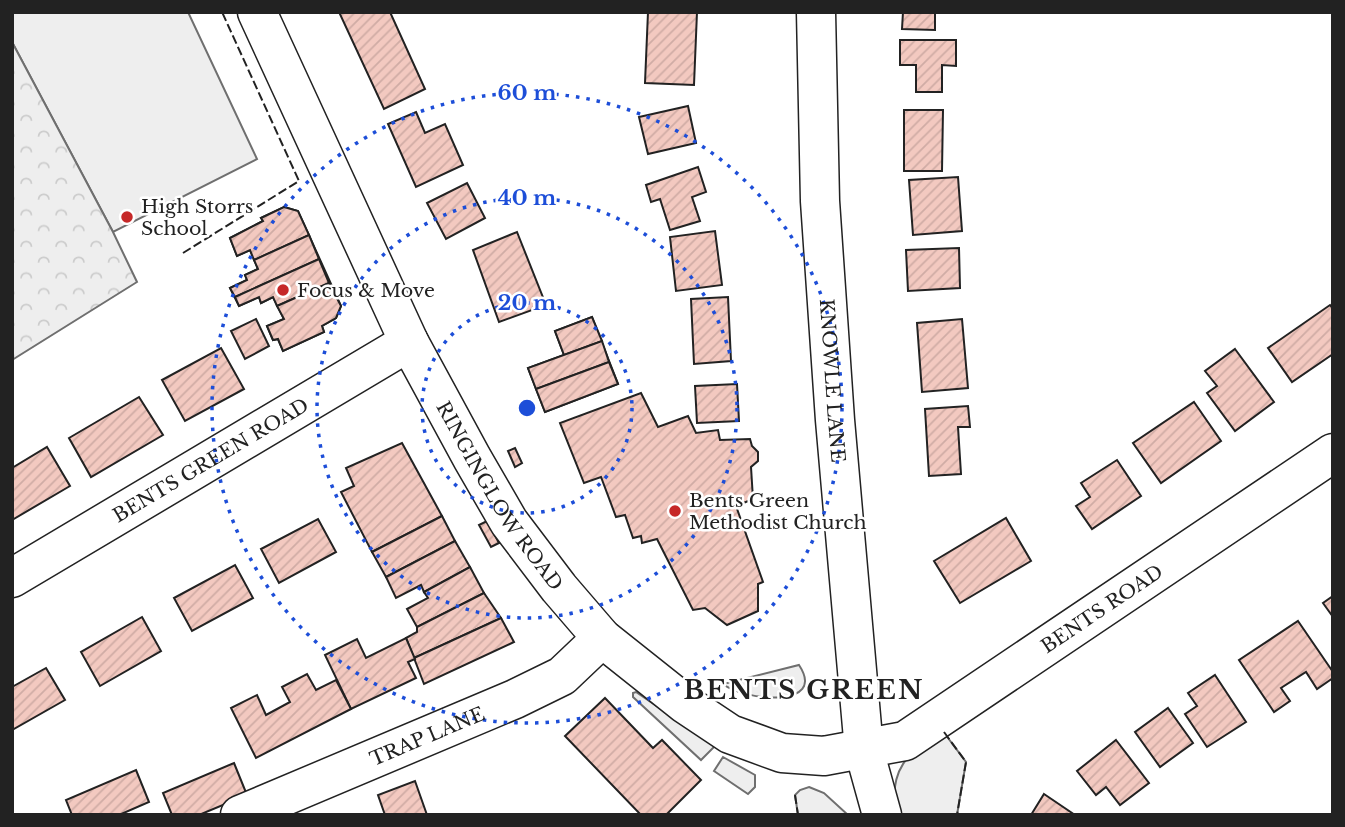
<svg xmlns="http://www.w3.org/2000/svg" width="1345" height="827" viewBox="0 0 1345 827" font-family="'Libre Baskerville',serif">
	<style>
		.green { fill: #eee; stroke: #6f6f6f; stroke-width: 2 }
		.forest { fill: url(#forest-crowns); stroke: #6f6f6f; stroke-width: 2 }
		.building { fill: url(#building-hatch); stroke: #222; stroke-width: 2 }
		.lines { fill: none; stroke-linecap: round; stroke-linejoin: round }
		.minor-casing { stroke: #222; stroke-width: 41 }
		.minor { stroke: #fff; stroke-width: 38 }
		.fence { stroke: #222; stroke-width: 2; stroke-dasharray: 9 3.5; stroke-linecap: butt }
		.ring { fill: none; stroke: #1d4ed8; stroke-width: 3.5; stroke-dasharray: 3.5 7 }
		.poi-dot { fill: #c62828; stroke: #fff; stroke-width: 2.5 }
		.labels { text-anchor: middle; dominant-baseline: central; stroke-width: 5; stroke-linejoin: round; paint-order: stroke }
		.poi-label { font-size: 19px; fill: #222; stroke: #fff; text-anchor: start }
		.street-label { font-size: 19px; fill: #222; stroke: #fff }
		.district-label { font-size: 26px; font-weight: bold; letter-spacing: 2px; fill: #222; stroke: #fff }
		.centre { fill: #1d4ed8; stroke: #fff; stroke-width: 3.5 }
		.ring-label { font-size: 21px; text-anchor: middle; font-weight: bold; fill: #1d4ed8; stroke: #fff; stroke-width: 5; stroke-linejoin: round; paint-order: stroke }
	</style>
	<defs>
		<pattern id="forest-crowns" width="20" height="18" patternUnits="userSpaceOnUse" patternTransform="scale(1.75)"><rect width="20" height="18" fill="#eee"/><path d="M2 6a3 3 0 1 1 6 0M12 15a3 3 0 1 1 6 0" fill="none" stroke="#ccc"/></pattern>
		<pattern id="building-hatch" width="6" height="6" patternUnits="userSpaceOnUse" patternTransform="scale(1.75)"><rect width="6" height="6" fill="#f3c9c0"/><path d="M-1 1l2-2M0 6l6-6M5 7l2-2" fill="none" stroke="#d0aca5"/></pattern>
	</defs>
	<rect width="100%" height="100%" fill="#fff"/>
	<g class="green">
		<polygon points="12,12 188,12 257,159 113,232 12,42"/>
		<path d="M799,665C828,709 744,701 723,684Z"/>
		<polygon points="636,692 715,746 701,760 633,697 633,693"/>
		<path d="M942,730L966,762L957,815H895C889,768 907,754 942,730Z"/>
		<polygon points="723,757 755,775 755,787 748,794 714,771"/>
		<polygon points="809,787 824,793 848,815 798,815 795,795 800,790"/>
	</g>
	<polygon class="forest" points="12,42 113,232 137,282 12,360"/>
	<g class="building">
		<polygon points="339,12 390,12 425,89 384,109"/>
		<polygon points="648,12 697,12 694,85 645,83"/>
		<polygon points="903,12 935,12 935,30 902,29"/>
		<polygon points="900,40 956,40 956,66 942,65 942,92 916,92 916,65 900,65"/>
		<polygon points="688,106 696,143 648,154 639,117"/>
		<polygon points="904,110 943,110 942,171 904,171"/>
		<polygon points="416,112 425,133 445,124 463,165 416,187 388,124"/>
		<polygon points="698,167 706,192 692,197 700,221 670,230 660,199 651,202 646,185"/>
		<polygon points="958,177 962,231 913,235 909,180"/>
		<polygon points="467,183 485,218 446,239 427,203"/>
		<polygon points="284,207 298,211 341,306 336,318 322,326 324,332 283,351 278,339 273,340 267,326 284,319 273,297 261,303 259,297 239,306 230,288 247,280 245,275 258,269 250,250 237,256 230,238 263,221 261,218"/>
		<polygon points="284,207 298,211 309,235 254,260 250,250 237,256 230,238 263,221 261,218"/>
		<polygon points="715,231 722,285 676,291 670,237"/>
		<polygon points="517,232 546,305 499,322 473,250"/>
		<polygon points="309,235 319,259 235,297 230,288 247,280 245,275 258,269 254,260"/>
		<polygon points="959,248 960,288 908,291 906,250"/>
		<polygon points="319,259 329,283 277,306 273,297 261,303 259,297 239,306 235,297"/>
		<polygon points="329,283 341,306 336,318 322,326 324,332 283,351 278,339 273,340 267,326 284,319 277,306"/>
		<polygon points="728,297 731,361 694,364 691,299"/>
		<polygon points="1330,305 1333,309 1333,354 1292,382 1268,348"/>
		<polygon points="592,317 618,384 545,412 528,368 564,355 555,331"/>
		<polygon points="592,317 602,341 564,355 555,331"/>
		<polygon points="256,319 269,346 245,359 231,331"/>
		<polygon points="962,319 968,388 922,392 917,323"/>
		<polygon points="602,341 609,362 536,389 528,368"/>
		<polygon points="221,348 244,389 185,421 162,380"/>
		<polygon points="1235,349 1274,402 1235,431 1207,393 1217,386 1205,371"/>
		<polygon points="609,362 618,384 545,412 536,389"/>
		<polygon points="737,384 739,421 697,423 695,386"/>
		<polygon points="641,393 658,427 688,416 696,433 718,430 720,440 750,439 752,446 758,452 758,461 751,467 753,499 736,506 763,582 758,584 758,611 727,625 705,608 693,610 657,539 642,543 641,536 633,538 625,515 616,517 601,477 584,483 560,423"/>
		<polygon points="139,397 163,435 91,477 69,438"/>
		<polygon points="1194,402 1221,441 1161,483 1133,443"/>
		<polygon points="968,406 970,427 958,427 961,474 929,476 925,409"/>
		<polygon points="402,443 442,516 372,552 341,492 354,486 346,468"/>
		<polygon points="47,447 70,486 12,520 12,468"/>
		<polygon points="515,448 522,463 515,467 508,451"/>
		<polygon points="1117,460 1141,496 1092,529 1076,506 1090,497 1081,483"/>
		<polygon points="442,516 455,541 386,577 372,552"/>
		<polygon points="1006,518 1031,561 960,603 934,561"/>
		<polygon points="318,519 336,552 279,583 261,549"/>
		<polygon points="487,521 499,543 491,547 479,525"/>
		<polygon points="455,541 470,567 424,592 421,585 396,598 386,577"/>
		<polygon points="235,565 253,598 192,631 174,598"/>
		<polygon points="470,567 484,593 417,627 407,609 428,598 424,592"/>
		<polygon points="484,593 501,618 414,658 406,638 417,632 417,627"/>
		<polygon points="1333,596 1333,617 1323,603"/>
		<polygon points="142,617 161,651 100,686 81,652"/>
		<polygon points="501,618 514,642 424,684 414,658"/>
		<polygon points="1298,621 1333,672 1333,678 1317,689 1306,672 1281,688 1290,701 1274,712 1239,660"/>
		<polygon points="406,638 415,659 408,662 416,678 351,709 325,655 357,639 366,658"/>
		<polygon points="46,668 65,700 12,730 12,687"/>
		<polygon points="307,674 316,690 336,680 351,709 256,758 231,708 257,695 266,715 290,702 282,687"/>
		<polygon points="1215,675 1246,722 1207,747 1185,714 1197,706 1188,693"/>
		<polygon points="605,698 653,748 662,740 701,780 666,815 641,815 565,736"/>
		<polygon points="1168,708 1193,743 1160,767 1135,732"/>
		<polygon points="1116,740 1149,783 1120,805 1106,787 1096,795 1077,771"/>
		<polygon points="234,763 247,795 199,815 172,815 163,793"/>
		<polygon points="136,770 149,802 119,815 72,815 66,800"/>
		<polygon points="415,781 427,815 385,815 378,795"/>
		<polygon points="1044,794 1075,815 1031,815"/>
	</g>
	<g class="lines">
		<g class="minor-casing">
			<g id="minor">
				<path id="s1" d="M257,12L409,342L472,458L509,522L559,588L602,638L685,704L730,734L782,753L824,756L905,741L1333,453"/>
				<path id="s2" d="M816,12L820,201L835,420L864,750L882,815"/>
				<path id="s3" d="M12,578L409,342"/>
				<path id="s4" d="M240,815L515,699L562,676L602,638"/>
			</g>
		</g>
		<use href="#minor" class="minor"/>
		<g class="fence">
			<polyline points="183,253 299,181 222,12"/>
			<polyline points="944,732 966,762 957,815"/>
			<polyline points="795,795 798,815"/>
		</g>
	</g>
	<g class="ring">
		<circle cx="527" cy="408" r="105"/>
		<circle cx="527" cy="408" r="210"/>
		<circle cx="527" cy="408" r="315"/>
	</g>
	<g class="poi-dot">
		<circle cx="127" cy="217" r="7"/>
		<circle cx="283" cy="290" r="7"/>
		<circle cx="675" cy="511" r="7"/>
	</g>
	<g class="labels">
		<g class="poi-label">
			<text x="141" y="206">High Storrs<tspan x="141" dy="22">School</tspan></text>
			<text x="297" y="290">Focus &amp; Move</text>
			<text x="689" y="500">Bents Green<tspan x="689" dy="22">Methodist Church</tspan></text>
		</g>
		<g class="street-label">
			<text stroke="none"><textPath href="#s2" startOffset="369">KNOWLE LANE</textPath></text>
			<text stroke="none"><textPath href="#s3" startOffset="231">BENTS GREEN ROAD</textPath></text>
			<text stroke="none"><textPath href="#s1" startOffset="542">RINGINGLOW ROAD</textPath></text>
			<text stroke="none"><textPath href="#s1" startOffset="1295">BENTS ROAD</textPath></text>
			<text stroke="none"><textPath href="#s4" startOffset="203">TRAP LANE</textPath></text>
		</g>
		<g class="district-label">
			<text x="804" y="690">BENTS GREEN</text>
		</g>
	</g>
	<circle cx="527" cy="408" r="10" class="centre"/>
	<g class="ring-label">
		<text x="527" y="100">60 m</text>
		<text x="527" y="205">40 m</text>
		<text x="527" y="310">20 m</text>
	</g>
	<rect width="1345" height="827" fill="none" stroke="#222222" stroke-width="28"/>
</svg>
